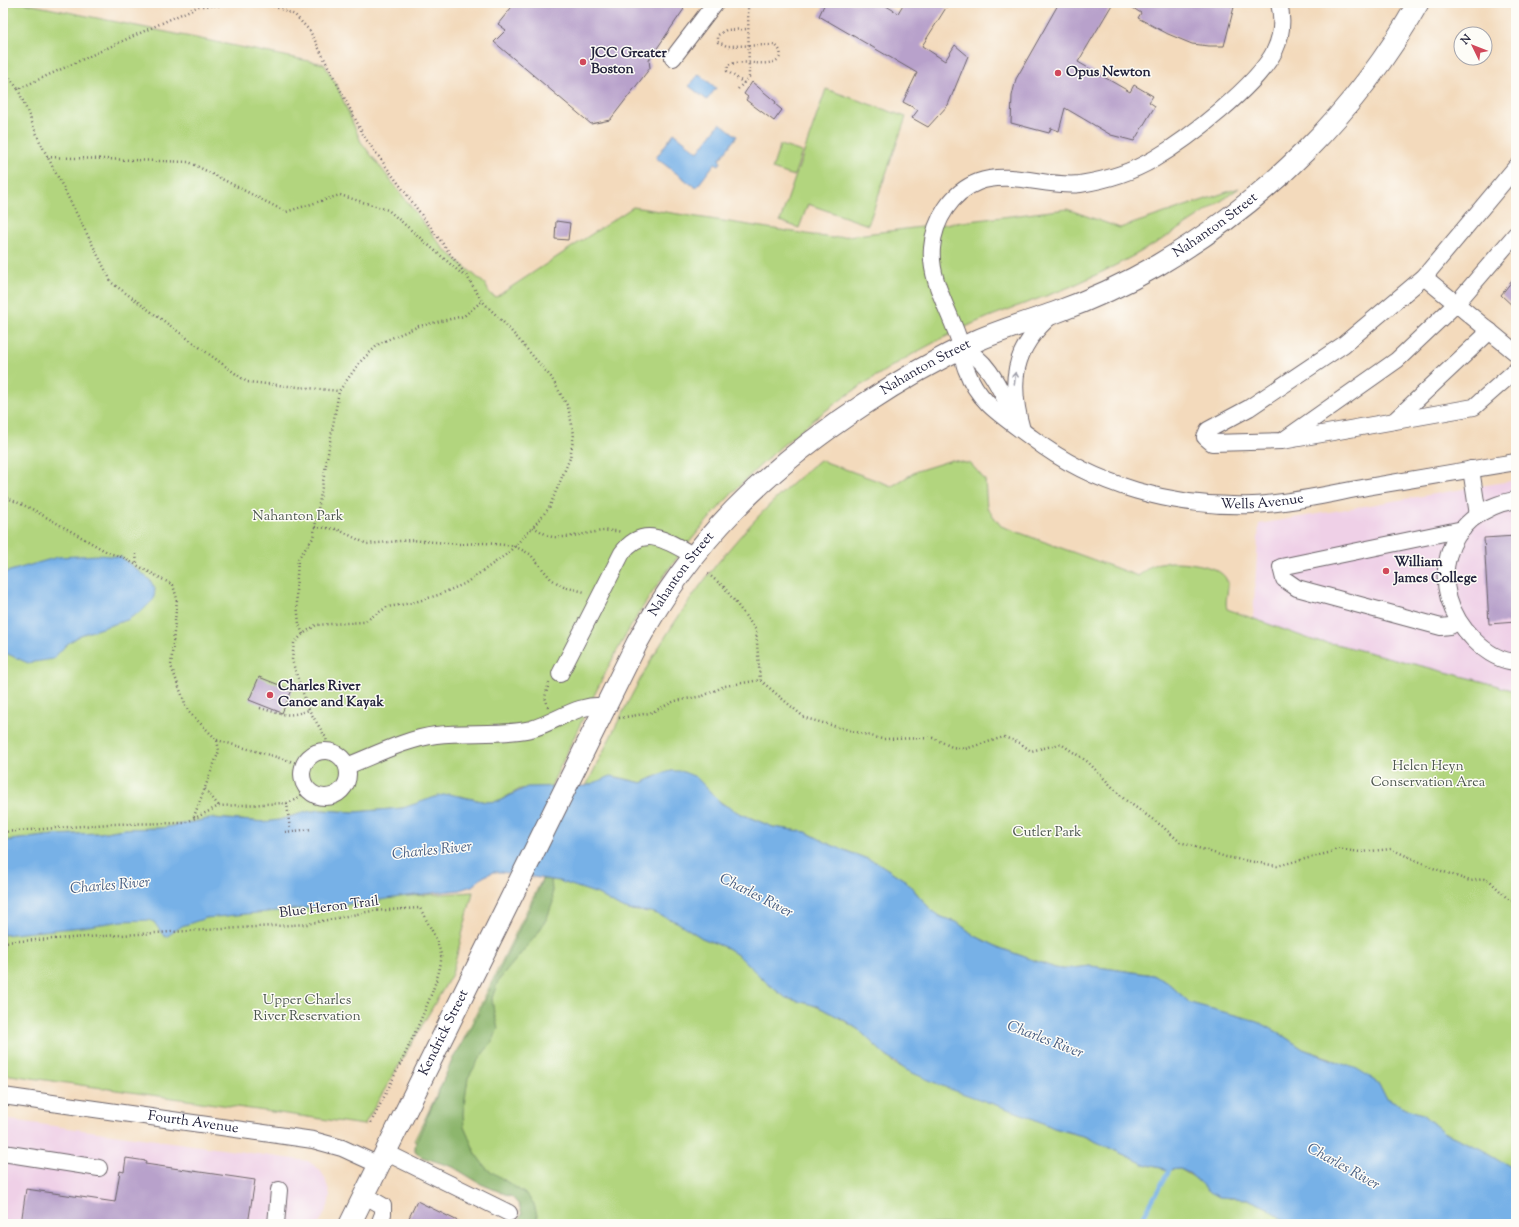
<svg xmlns="http://www.w3.org/2000/svg" width="1519" height="1227" viewBox="0 0 1519 1227" font-family="'Sorts Mill Goudy',serif">
	<style>
		.built { fill: #efd0e7 }
		.green { fill: #b2d57e; stroke: #6a7c5c }
		.forest { fill: #8db66d; stroke: #586c54 }
		.water { fill: #77b1e7; stroke: #4c6a91 }
		.lines { fill: none; stroke-linecap: round; stroke-linejoin: round }
		.stream { stroke: #77b1e7; stroke-width: 4.5 }
		.building { fill: #b8a1cb }
		.minor-casing { stroke: #6b6268; stroke-width: 18 }
		.major-casing { stroke: #6b6268; stroke-width: 23 }
		.path { stroke: #6b6268; stroke-width: 2.5; stroke-dasharray: 1 3; stroke-linecap: butt }
		.minor { stroke: #fff; stroke-width: 16 }
		.major { stroke: #fff; stroke-width: 21 }
		.oneway { stroke: #9c9ca7 }
		.poi-dot { fill: #d1495b; stroke: #fdfcf7; stroke-width: 1.5 }
		.labels { text-anchor: middle; dominant-baseline: central; stroke-width: 3; stroke-linejoin: round; paint-order: stroke }
		.poi-label { font-size: 14px; font-weight: bold; fill: #22223b; stroke: #fdfcf7; text-anchor: start }
		.street-label { font-size: 14px; fill: #22223b; stroke: #fdfcf7 }
		.park-label { font-size: 14px; fill: #4d584f; stroke: #fdfcf7 }
		.water-label { font-size: 15px; font-style: italic; fill: #445b80; stroke: #fdfcf7 }
	</style>
	<rect width="100%" height="100%" fill="#fdfcf7"/>
	<filter id="ink" filterUnits="userSpaceOnUse"><feTurbulence type="fractalNoise" baseFrequency=".025" numOctaves="2"/><feDisplacementMap in="SourceGraphic" scale="8" xChannelSelector="R" yChannelSelector="G"/><feConvolveMatrix kernelMatrix="1 2 1 2 8 2 1 2 1" color-interpolation-filters="sRGB"/></filter>
	<filter id="wash" filterUnits="userSpaceOnUse"><feTurbulence type="fractalNoise" baseFrequency=".012" numOctaves="4" result="noise"/><feDisplacementMap in="SourceGraphic" scale="16" xChannelSelector="R" yChannelSelector="G"/><feGaussianBlur stdDeviation="0.9" result="paint"/><feColorMatrix in="noise" values="0 0 0 0 0 0 0 0 0 0 0 0 0 0 0 0 0 1.4 0 .05"/><feComposite in="paint" operator="in"/></filter>
	<g filter="url(#wash)">
		<rect width="100%" height="100%" fill="#f3dabc"/>
		<g class="built">
			<polygon points="1516,480 1516,714 1253,618 1259,524"/>
			<polygon points="3,1119 308,1161 320,1170 325,1178 330,1196 328,1206 319,1224 3,1224"/>
		</g>
		<g class="green">
			<path d="M3,3H23L324,64L337,86L361,142L443,248L485,284L490,294L496,297L633,207L832,238L1067,209L1120,228L1239,188C1187,227 1131,260 1072,286C1035,301 997,312 961,329C828,393 718,487 639,613C605,667 579,728 551,786L520,789L499,801L486,802L460,796L403,808L355,812L321,810L306,812L279,820L265,822L213,818L162,828L124,829L100,833L54,835L3,841Z"/>
			<polygon points="826,89 906,117 868,225 808,204 799,228 780,221"/>
			<polygon points="780,145 802,152 794,176 772,169"/>
			<path d="M820,460L892,486L917,471L952,460L971,464L985,480L987,508L1001,526L1138,576C1144,572 1149,566 1156,564C1171,559 1222,563 1227,581C1230,589 1224,600 1227,609L1315,641L1336,644L1481,681L1511,690L1516,694V708L1511,712L1516,714V1170L1481,1149L1443,1132L1422,1114L1410,1110L1387,1098L1375,1080L1330,1058L1303,1049L1279,1033L1257,1021L1190,1003L1167,982L1153,975L1091,966L1062,969L1055,968L1000,948L975,936L958,923L939,916L932,911L906,881L878,863L831,845L806,832L773,827L730,809L714,797L696,777L672,771L663,773L642,783L618,777L586,786C608,743 628,699 653,657C697,583 752,514 820,460Z"/>
			<polygon points="542,879 560,881 598,894 620,907 629,910 651,912 662,916 677,922 702,938 727,948 739,956 779,993 792,1000 805,1002 830,1012 859,1030 895,1064 933,1081 1025,1115 1054,1128 1086,1137 1144,1164 1169,1170 1180,1169 1229,1198 1248,1199 1268,1208 1290,1224 527,1224 529,1198 414,1141"/>
			<polygon points="473,892 452,974 364,1125 3,1074 3,922"/>
		</g>
		<polygon class="forest" points="542,879 551,879 553,902 547,918 538,933 498,981 492,998 494,1013 498,1028 493,1041 481,1056 468,1078 463,1113 464,1127 477,1156 486,1168 527,1195 534,1204 539,1224 517,1224 522,1214 519,1205 512,1197 481,1184 453,1167 422,1157 415,1151 415,1145 453,1058 469,1033 538,891"/>
		<g class="water">
			<polygon points="699,74 716,88 707,100 689,86"/>
			<polygon points="720,123 737,136 719,160 721,162 719,165 715,163 696,188 656,158 674,133 698,152"/>
			<polygon points="99,555 121,557 150,580 155,589 154,599 143,610 127,620 80,635 66,645 53,659 28,663 3,652 3,573 58,557"/>
			<polygon points="672,771 681,771 696,777 721,803 741,814 773,827 806,832 831,845 878,863 906,881 932,911 939,916 958,923 975,936 1000,948 1055,968 1062,969 1091,966 1153,975 1167,982 1190,1003 1257,1021 1279,1033 1303,1049 1357,1069 1375,1080 1387,1098 1410,1110 1422,1114 1443,1132 1481,1149 1516,1170 1516,1224 1290,1224 1268,1208 1248,1199 1219,1197 1210,1192 1189,1173 1180,1169 1169,1170 1144,1164 1086,1137 1054,1128 1025,1115 947,1088 906,1070 885,1055 859,1030 844,1020 817,1006 786,998 768,984 739,956 727,948 702,938 677,922 651,912 629,910 620,907 598,894 559,881 501,872 493,872 483,877 472,886 459,890 407,896 359,903 206,918 182,926 166,937 163,935 154,922 149,920 122,921 82,927 3,935 3,841 54,835 100,833 124,829 162,828 213,818 265,822 279,820 306,812 321,810 355,812 403,808 438,796 449,794 486,802 499,801 527,787 586,786 611,776 642,783 663,773"/>
		</g>
		<g class="lines">
			<polyline class="stream" points="1139,1224 1172,1165"/>
		</g>
		<g id="blocks">
			<g class="building">
				<polygon points="515,3 677,3 684,9 649,60 650,68 610,120 591,124 494,42 506,30 498,24"/>
				<polygon points="825,3 881,3 898,13 904,3 949,3 922,46 945,61 955,45 968,56 948,105 928,127 912,118 918,110 903,102 917,73 819,16"/>
				<polygon points="1059,3 1113,3 1078,62 1130,92 1134,85 1153,96 1149,102 1155,106 1134,141 1111,135 1065,108 1059,131 1051,128 1049,133 1011,123 1012,96 1016,79"/>
				<polygon points="1125,3 1230,3 1229,5 1234,7 1224,46 1209,46 1192,44 1168,34 1138,18 1141,13"/>
				<polygon points="752,82 776,102 775,104 782,110 774,121 746,100 748,97 744,94"/>
				<polygon points="556,221 570,223 568,240 555,239"/>
				<polygon points="1516,276 1516,309 1501,295"/>
				<polygon points="1516,536 1516,622 1489,624 1484,538"/>
				<polygon points="259,677 292,690 282,713 249,700"/>
				<polygon points="126,1158 146,1161 145,1164 255,1180 248,1224 21,1224 26,1189 115,1202 120,1171 124,1172"/>
				<polygon points="417,1201 464,1224 406,1224"/>
			</g>
		</g>
	</g>
	<g filter="url(#ink)">
		<use href="#blocks" fill-opacity="0" stroke="#6b6268" stroke-width="1"/>
		<g class="lines">
			<g class="minor-casing">
				<g id="minor">
					<path id="s1" d="M1279,3C1283,19 1282,35 1275,50C1258,85 1188,139 1154,159C1132,172 1106,180 1080,184C1047,188 1010,170 978,182C952,192 934,220 932,248C929,282 952,314 961,346C963,354 963,362 966,369C979,404 1004,417 1032,438C1094,486 1175,508 1253,505C1291,503 1329,494 1367,487C1416,479 1466,470 1516,462"/>
					<polyline points="673,58 715,3"/>
					<polyline points="1516,167 1424,277 1343,345 1249,408 1208,430 1205,437 1212,443 1282,441 1474,407 1516,370"/>
					<polyline points="1424,277 1516,353"/>
					<path d="M962,348C990,361 1000,390 1013,415"/>
					<polyline points="1394,421 1490,331"/>
					<path d="M1022,430C1009,383 1012,349 1052,315"/>
					<polyline points="1285,439 1397,360 1456,304 1516,234"/>
					<polyline points="1471,469 1478,515"/>
					<path d="M1516,500C1443,512 1423,589 1474,640C1485,651 1500,661 1516,662"/>
					<polyline points="1458,622 1450,626 1441,627 1297,588 1284,579 1281,567 1463,529"/>
					<path d="M560,674L622,553C644,523 668,542 693,555"/>
					<circle cx="325" cy="774" r="23"/>
					<path d="M347,766C375,755 406,739 436,735C467,731 500,736 531,729C557,722 577,703 606,706"/>
					<path id="s2" d="M3,1096L313,1140L342,1148L379,1165"/>
					<polyline points="385,1152 509,1213"/>
					<polyline points="3,1153 99,1168"/>
					<polyline points="364,1195 383,1206 383,1214 379,1224"/>
					<polyline points="276,1224 279,1190"/>
				</g>
			</g>
			<g class="major-casing">
				<g id="major">
					<path id="s3" d="M350,1224L637,643C692,541 767,468 863,405C899,381 937,359 976,341C1001,330 1028,322 1054,313C1090,300 1125,284 1158,265C1265,202 1357,112 1418,3"/>
				</g>
			</g>
			<g class="path">
				<polyline points="3,56 4,70 18,89 199,6 269,4 295,15 310,31 365,138 468,278 482,301 506,325 551,377 568,407 574,434 570,458 549,508 533,527"/>
				<path d="M744,83L727,71L728,65C742,59 759,66 773,62C783,59 782,50 775,45L727,46L718,42V35L726,30L748,29"/>
				<polyline points="18,89 40,142 112,283 247,382 339,391"/>
				<polyline points="738,89 749,77 748,3"/>
				<polyline points="47,157 189,162 286,212 340,195 388,210 463,275"/>
				<polyline points="3,496 32,509 109,553 122,557 173,585 177,599 171,666 188,711 217,740 219,751 193,819"/>
				<polyline points="315,527 337,529 367,544 411,540 459,544 485,543 514,546 530,554 551,579 564,587 585,592"/>
				<polyline points="136,554 137,564"/>
				<polyline points="708,574 724,587 756,630 760,680"/>
				<polyline points="303,634 299,624 296,592 298,559 313,538 339,391 360,362 380,343 419,326 464,316 482,301"/>
				<polyline points="548,707 545,697 549,683"/>
				<path d="M260,708C282,714 287,718 309,710"/>
				<polyline points="619,718 650,713 675,701 703,696 725,686 760,680 805,718 882,739 933,738 952,747 965,749 1004,737 1020,743 1031,751 1061,744 1088,762 1124,799 1162,826 1180,842 1226,857 1277,866 1328,853 1337,849 1361,852 1391,849 1433,868 1470,881 1484,879 1490,881 1509,900 1516,901"/>
				<polyline points="217,740 304,765"/>
				<path d="M329,752L326,738L309,710L295,670L292,660L294,643L303,634L316,625L364,622L387,607L412,603L438,595L464,584L507,554L533,527C539,530 547,536 553,537C577,539 598,527 622,532"/>
				<polyline points="205,789 219,806"/>
				<polyline points="287,803 290,831"/>
				<polyline points="3,832 109,824 185,823 219,806 287,803 295,800 308,789"/>
				<polyline points="285,832 312,829"/>
				<path d="M3,942L307,924L372,911L420,908C427,922 438,939 441,955C445,980 384,1096 370,1125"/>
			</g>
			<use href="#minor" class="minor"/>
			<use href="#major" class="major"/>
		</g>
		<defs><path id="oneway-shaft" d="M-6 0H5M1.5-3L5.5 0L1.5 3" fill="none" stroke-width="1.6" stroke-linecap="round" stroke-linejoin="round"/></defs>
		<use class="oneway" href="#oneway-shaft" transform="translate(1015 378) rotate(-84)"/>
	</g>
	<g class="poi-dot">
		<circle cx="583" cy="62" r="4"/>
		<circle cx="1058" cy="73" r="4"/>
		<circle cx="1386" cy="571" r="4"/>
		<circle cx="270" cy="695" r="4"/>
	</g>
	<g class="labels">
		<g class="poi-label">
			<text x="591" y="54">JCC Greater<tspan x="591" dy="16">Boston</tspan></text>
			<text x="1066" y="73">Opus Newton</text>
			<text x="1394" y="563">William<tspan x="1394" dy="16">James College</tspan></text>
			<text x="278" y="687">Charles River<tspan x="278" dy="16">Canoe and Kayak</tspan></text>
		</g>
		<g class="street-label">
			<text stroke="none"><textPath href="#s3" startOffset="1377">Nahanton Street</textPath></text>
			<text stroke="none"><textPath href="#s3" startOffset="1053">Nahanton Street</textPath></text>
			<text stroke="none"><textPath href="#s1" startOffset="947">Wells Avenue</textPath></text>
			<text stroke="none"><textPath href="#s3" startOffset="730">Nahanton Street</textPath></text>
			<text transform="translate(329 908) rotate(-7)">Blue Heron Trail</text>
			<text stroke="none"><textPath href="#s3" startOffset="213">Kendrick Street</textPath></text>
			<text stroke="none"><textPath href="#s2" startOffset="192">Fourth Avenue</textPath></text>
		</g>
		<g class="park-label">
			<text x="298" y="517">Nahanton Park</text>
			<text x="1428" y="767">Helen Heyn<tspan x="1428" dy="16">Conservation Area</tspan></text>
			<text x="1047" y="833">Cutler Park</text>
			<text x="307" y="1001">Upper Charles<tspan x="307" dy="16">River Reservation</tspan></text>
		</g>
		<g class="water-label">
			<text transform="translate(432 851) rotate(-6)">Charles River</text>
			<text transform="translate(110 886) rotate(-5)">Charles River</text>
			<text transform="translate(756 896) rotate(27)">Charles River</text>
			<text transform="translate(1045 1040) rotate(21)">Charles River</text>
			<text transform="translate(1343 1167) rotate(29)">Charles River</text>
		</g>
	</g>
	<rect width="1519" height="1227" fill="none" stroke="#fdfcf7" stroke-width="16"/>
	<g transform="translate(1473 46) rotate(313)"><circle r="19" fill="#fdfcf7" stroke="#a5a5ac"/>
	<path d="M0-3L7 15L0 10L-7 15Z" fill="#d1495b"/>
	<text y="-6" font-size="11" font-weight="bold" text-anchor="middle" fill="#22223b">N</text>
	</g>
</svg>
